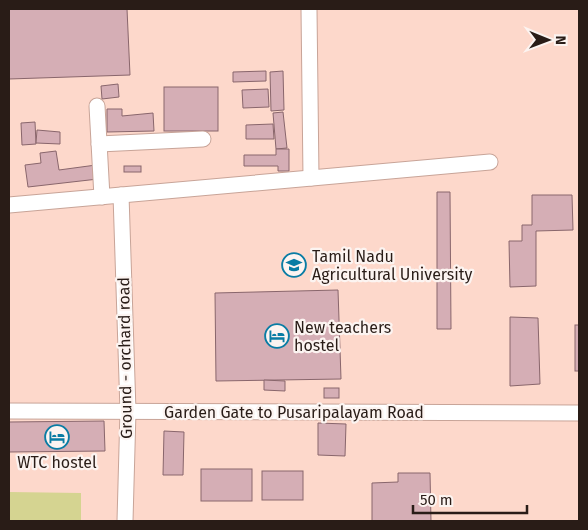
<svg xmlns="http://www.w3.org/2000/svg" width="588" height="530" viewBox="0 0 588 530" font-family="'Fira Sans',sans-serif">
	<style>
		.built { fill: #fdd8cb }
		.green { fill: #d5d491 }
		.building { fill: #d5aeb5; stroke: #89666c }
		.lines { fill: none; stroke-linecap: round; stroke-linejoin: round }
		.minor-casing { stroke: #c8a498; stroke-width: 17 }
		.minor { stroke: #fff; stroke-width: 15 }
		.labels { text-anchor: middle; dominant-baseline: central; stroke-width: 4.5; stroke-linejoin: round; paint-order: stroke }
		.poi-label { font-size: 16px; fill: #291c17; stroke: #fcf4f1; text-anchor: start }
		.street-label { font-size: 16px; fill: #291c17; stroke: #fcf4f1 }
	</style>
	<rect width="100%" height="100%" fill="#fae3db"/>
	<rect class="built" x="9" y="9" width="570" height="512"/>
	<polygon class="green" points="9,492 81,493 81,521 9,521"/>
	<g class="building">
		<polygon points="9,9 127,9 130,75 9,79"/>
		<polygon points="266,71 266,81 233,82 233,72"/>
		<polygon points="283,71 284,110 271,111 270,72"/>
		<polygon points="118,84 119,97 102,99 101,86"/>
		<rect x="164" y="87" width="54" height="44"/>
		<polygon points="268,89 269,107 243,108 242,90"/>
		<polygon points="107,109 122,109 122,116 153,113 154,131 107,132"/>
		<polygon points="283,112 287,148 276,149 273,113"/>
		<polygon points="35,122 36,144 22,145 21,123"/>
		<polygon points="273,124 274,139 246,139 246,125"/>
		<polygon points="37,130 60,132 60,144 36,143"/>
		<polygon points="276,149 289,149 289,171 278,171 278,166 244,166 244,155 276,155"/>
		<polygon points="56,151 59,170 96,165 98,179 28,187 25,165 41,163 40,153"/>
		<rect x="124" y="166" width="17" height="6"/>
		<polygon points="437,192 450,192 451,329 437,329"/>
		<polygon points="532,195 572,195 573,230 536,231 536,286 510,287 509,241 522,241 522,225 532,225"/>
		<polygon points="338,290 341,379 216,381 215,293"/>
		<polygon points="510,317 538,318 540,384 510,386"/>
		<rect x="575" y="325" width="4" height="46"/>
		<polygon points="264,380 285,381 285,391 264,390"/>
		<rect x="324" y="388" width="15" height="10"/>
		<polygon points="104,421 105,451 9,452 9,422"/>
		<polygon points="318,423 346,424 345,456 318,455"/>
		<polygon points="164,431 184,432 183,475 163,475"/>
		<rect x="201" y="469" width="51" height="32"/>
		<rect x="262" y="471" width="41" height="29"/>
		<polygon points="398,473 430,473 431,521 372,521 372,483 398,482"/>
	</g>
	<g class="lines">
		<g class="minor-casing">
			<g id="minor">
				<polyline points="309,9 311,178"/>
				<polyline points="97,106 102,197"/>
				<polyline points="99,144 203,139"/>
				<polyline points="121,195 128,411 125,521"/>
				<polyline points="9,205 490,162"/>
				<polyline points="9,411 579,413"/>
			</g>
		</g>
		<use href="#minor" class="minor"/>
	</g>
	<defs>
		<g id="university-ring" transform="scale(1.25)"><circle r="9.5" fill="#fcf4f1" stroke="#097ca4" stroke-width="1.5"/><path d="M0-5L7-2L0 1L-7-2ZM-4 1L0 2.5L4 1V4Q0 6-4 4Z" fill="#097ca4"/></g>
		<g id="hotel-ring" transform="scale(1.25)"><circle r="9.5" fill="#fcf4f1" stroke="#097ca4" stroke-width="1.5"/><path d="M-6-4.5h1.5V1H6V5H4.5V3h-9V5H-6ZM-4 0a1.8 1.8 0 1 1 3.6 0ZM.5 0V-2.5h3Q6-2.5 6 0Z" fill="#097ca4"/></g>
	</defs>
	<g fill-rule="evenodd">
		<use href="#university-ring" x="294" y="265"/>
		<use href="#hotel-ring" x="277" y="336"/>
		<use href="#hotel-ring" x="57" y="437"/>
	</g>
	<g class="labels">
		<g class="poi-label">
			<text x="312" y="256">Tamil Nadu<tspan x="312" dy="18">Agricultural University</tspan></text>
			<text x="294" y="327">New teachers<tspan x="294" dy="18">hostel</tspan></text>
			<text x="57" y="462" text-anchor="middle">WTC hostel</text>
		</g>
		<g class="street-label">
			<text transform="translate(125 358) rotate(-91)">Ground - orchard road</text>
			<text x="294" y="412">Garden Gate to Pusaripalayam Road</text>
		</g>
	</g>
	<rect width="588" height="530" fill="none" stroke="#291c17" stroke-width="20"/>
	<g transform="translate(548 40) rotate(91)" stroke="#fcf4f1" stroke-width="4" paint-order="stroke">
	<path d="M0-4L9 19L0 12L-9 19Z" fill="#291c17"/>
	<text y="-8" font-size="14" font-weight="bold" text-anchor="middle" fill="#291c17">N</text>
	</g>
	<path d="M413 505v8h114v-8" fill="none" stroke="#291c17" stroke-width="2.5"/>
	<text x="420" y="505" font-size="15" fill="#291c17" stroke="#fcf4f1" stroke-width="4" paint-order="stroke">50 m</text>
</svg>
